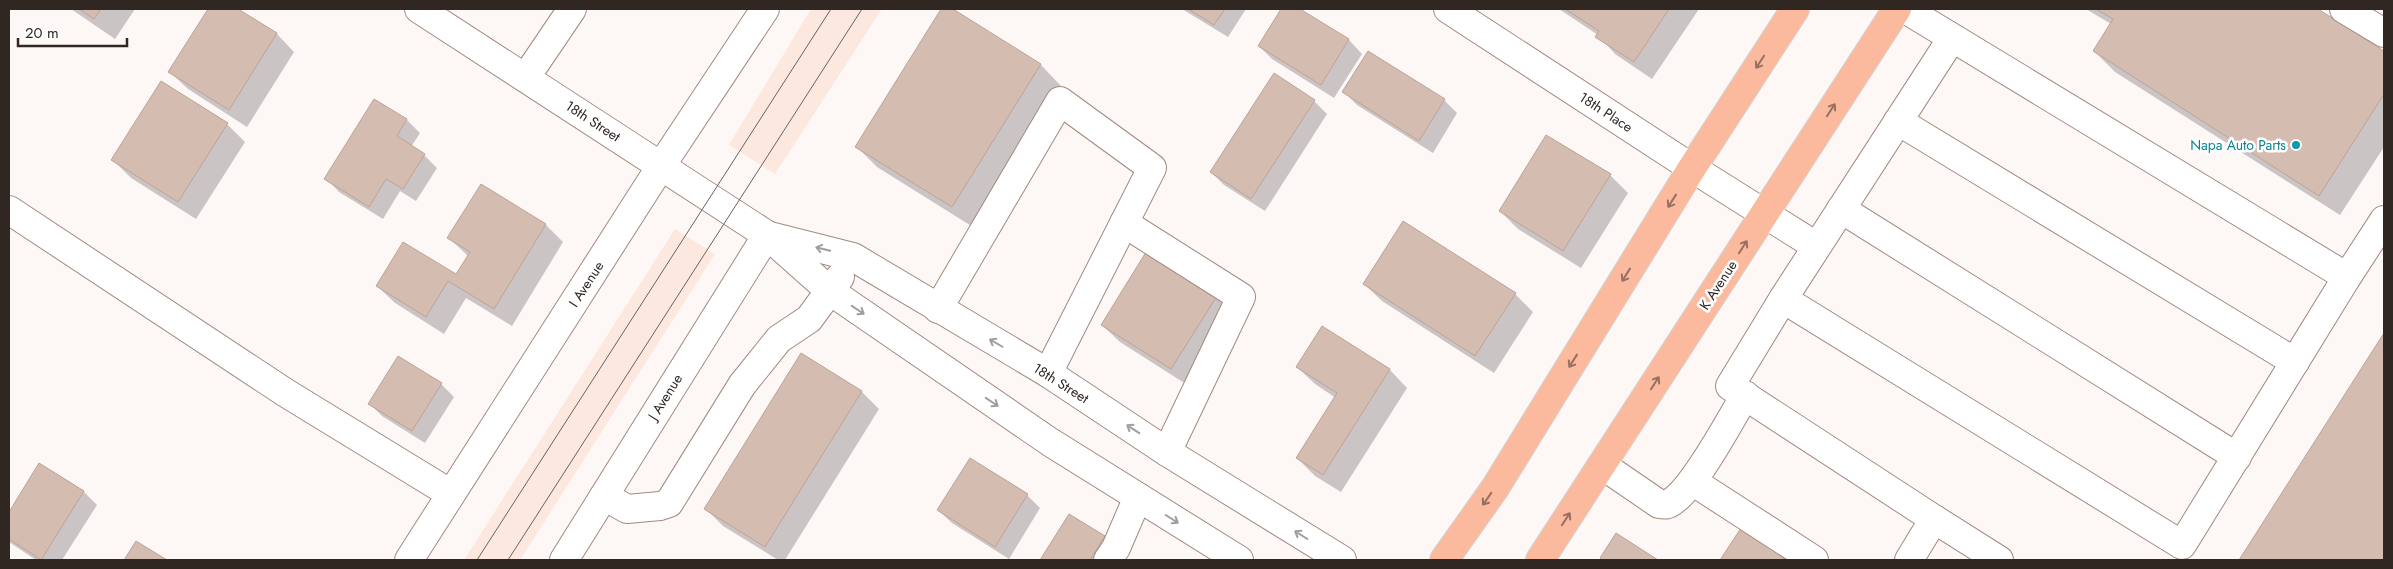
<svg xmlns="http://www.w3.org/2000/svg" width="2393" height="569" viewBox="0 0 2393 569" font-family="Jost,sans-serif">
	<style>
		.built { fill: #fde8e0 }
		.shadow { fill: #0003 }
		.building { fill: #d5bcb0; stroke: #bba397 }
		.lines { fill: none; stroke-linecap: round; stroke-linejoin: round }
		.minor-casing { stroke: #a28a80; stroke-width: 30 }
		.major-casing { stroke: #d6d4d3; stroke-width: 30 }
		.minor { stroke: #fff; stroke-width: 28 }
		.major { stroke: #fbb99d; stroke-width: 28 }
		.tram { stroke: #6a625f; stroke-width: 1 }
		.oneway { stroke: #967060 }
		.oneway2 { stroke: #a29e9c }
		.culture-dot { fill: #0f9aa8; stroke: #fff; stroke-width: 2 }
		.labels { text-anchor: middle; dominant-baseline: central; stroke-width: 5; stroke-linejoin: round; paint-order: stroke }
		.street-label { font-size: 14px; fill: #302723; stroke: #fff }
		.culture-label { font-size: 14px; fill: #0d838f; stroke: #fff; text-anchor: end }
	</style>
	<rect width="100%" height="100%" fill="#fdf7f5"/>
	<g class="built">
		<polygon points="811,9 882,9 775,174 729,145"/>
		<polygon points="675,229 715,254 520,560 464,560"/>
	</g>
	<g class="shadow">
		<polygon points="71,9 135,9 115,39"/>
		<polygon points="209,9 236,9 277,34 294,52 247,127 188,89 170,72"/>
		<polygon points="943,9 951,9 1041,65 1061,86 973,227 877,167 856,146"/>
		<polygon points="1182,9 1246,9 1228,37"/>
		<polygon points="1282,9 1298,9 1349,40 1362,54 1334,98 1272,59 1259,46"/>
		<polygon points="1559,9 1699,9 1652,79 1615,54 1598,35"/>
		<polygon points="2086,9 2316,9 2384,52 2384,147 2340,215 2115,72 2094,51 2111,24"/>
		<polygon points="1368,53 1444,100 1457,113 1433,153 1357,105 1344,92"/>
		<polygon points="375,100 407,120 420,133 411,147 424,155 437,168 416,201 400,191 383,219 339,192 326,178"/>
		<polygon points="1314,101 1327,114 1265,211 1224,185 1211,172"/>
		<polygon points="227,124 245,142 196,219 131,178 113,160"/>
		<polygon points="1610,175 1628,193 1581,268 1518,229 1500,211"/>
		<polygon points="482,186 546,225 563,242 512,326 466,298 444,334 395,303 377,286 457,276 469,257 449,238"/>
		<polygon points="1403,223 1515,294 1533,312 1494,373 1382,301 1364,284"/>
		<polygon points="1216,297 1233,315 1189,386 1120,342 1102,325"/>
		<polygon points="1322,328 1390,370 1407,388 1341,492 1315,476 1297,458 1336,398 1315,384 1297,367"/>
		<polygon points="2384,335 2384,560 2241,560"/>
		<polygon points="802,354 862,392 879,409 785,560 778,560 723,526 705,508"/>
		<polygon points="441,384 454,397 425,443 382,416 369,403"/>
		<polygon points="970,460 1027,495 1040,508 1009,559 952,523 938,510"/>
		<polygon points="40,464 84,492 97,505 62,560 36,560 9,542 9,514"/>
		<polygon points="1070,515 1104,537 1117,550 1111,560 1042,560"/>
		<polygon points="1741,530 1784,558 1786,560 1721,560"/>
		<polygon points="1617,535 1655,560 1604,560 1602,558"/>
	</g>
	<g class="building">
		<polygon points="79,9 101,9 94,19"/>
		<polygon points="208,9 238,9 277,33 229,110 168,72"/>
		<polygon points="941,9 953,9 1041,64 952,207 855,147"/>
		<polygon points="1188,9 1225,9 1214,25"/>
		<polygon points="1281,9 1300,9 1349,39 1321,85 1258,46"/>
		<polygon points="1565,9 1669,9 1634,62 1595,37 1599,31"/>
		<polygon points="2096,9 2318,9 2384,51 2384,94 2319,196 2093,51 2113,19"/>
		<polygon points="1368,51 1445,99 1419,141 1342,92"/>
		<polygon points="1274,73 1315,100 1251,199 1210,172"/>
		<polygon points="161,81 228,123 178,202 111,160"/>
		<polygon points="374,99 407,119 397,136 425,154 403,189 386,179 369,207 324,179"/>
		<polygon points="1546,135 1611,174 1563,251 1499,211"/>
		<polygon points="481,184 546,224 494,309 448,281 426,317 376,286 403,242 456,274 470,252 447,238"/>
		<polygon points="1403,221 1516,293 1475,356 1363,284"/>
		<polygon points="1146,252 1217,296 1171,369 1101,325"/>
		<polygon points="1322,326 1390,369 1323,475 1296,458 1337,393 1296,367"/>
		<polygon points="2384,333 2384,560 2239,560"/>
		<polygon points="801,353 862,391 765,547 704,509"/>
		<polygon points="398,356 442,383 412,431 368,404"/>
		<polygon points="970,458 1028,494 995,547 937,510"/>
		<polygon points="39,463 84,491 41,560 9,539 9,512"/>
		<polygon points="1069,514 1105,536 1090,560 1040,560"/>
		<polygon points="1741,528 1784,557 1782,560 1720,560"/>
		<polygon points="1616,533 1658,560 1603,560 1600,558"/>
		<polygon points="136,541 167,560 124,560"/>
	</g>
	<g class="lines">
		<g class="minor-casing">
			<g id="minor">
				<polyline points="419,9 767,235 830,291 1050,442 1239,560"/>
				<polyline points="1448,9 1692,168 1816,246"/>
				<polyline points="1905,9 2347,277 2182,545 1783,299 1952,38"/>
				<polyline points="2344,9 2384,33"/>
				<polyline points="526,77 572,9"/>
				<polyline points="1898,121 2295,362"/>
				<polyline points="1841,209 2237,457"/>
				<polyline points="9,210 286,393 451,494"/>
				<polyline points="1124,223 1241,297 1167,452"/>
				<polyline points="770,236 853,257 1048,373 1167,452 1342,560"/>
				<polyline points="2347,277 2384,220"/>
				<polyline points="1783,299 1730,386 1934,519"/>
				<polyline points="938,309 1060,101 1152,168 1048,373"/>
				<path d="M1602,465L1659,504C1665,505 1668,505 1673,501C1695,486 1730,421 1745,395"/>
				<polyline points="1692,481 1814,560"/>
				<polyline points="604,496 627,509 660,506 669,503 742,385 779,339 809,319 840,277"/>
				<polyline points="409,560 661,166 765,9"/>
				<polyline points="564,560 767,235"/>
				<polyline points="1108,560 1116,548 1138,497"/>
				<polyline points="1909,560 1934,519 1999,560"/>
			</g>
		</g>
		<g class="major-casing">
			<g id="major">
				<polyline points="1444,560 1495,488 1692,168 1795,9"/>
				<polyline points="1540,560 1897,9"/>
			</g>
		</g>
		<use href="#minor" class="minor"/>
		<use href="#major" class="major"/>
		<g class="tram">
			<polyline points="477,560 831,9"/>
			<polyline points="508,560 862,9"/>
		</g>
	</g>
	<defs><path id="oneway-shaft" d="M-6 0H5M1.5-3L5.5 0L1.5 3" fill="none" stroke-width="1.6" stroke-linecap="round" stroke-linejoin="round" transform="scale(1.25)"/></defs>
	<g class="oneway">
		<use href="#oneway-shaft" transform="translate(1760 62) rotate(123)"/>
		<use href="#oneway-shaft" transform="translate(1831 110) rotate(-57)"/>
		<use href="#oneway-shaft" transform="translate(1672 201) rotate(122)"/>
		<use href="#oneway-shaft" transform="translate(1743 247) rotate(-57)"/>
		<use href="#oneway-shaft" transform="translate(1626 275) rotate(122)"/>
		<use href="#oneway-shaft" transform="translate(1573 361) rotate(122)"/>
		<use href="#oneway-shaft" transform="translate(1655 383) rotate(-57)"/>
		<use href="#oneway-shaft" transform="translate(1487 499) rotate(125)"/>
		<use href="#oneway-shaft" transform="translate(1566 519) rotate(-57)"/>
	</g>
	<g class="oneway2">
		<use href="#oneway-shaft" transform="translate(823 249) rotate(-166)"/>
		<use href="#oneway-shaft" transform="translate(858 310) rotate(34)"/>
		<use href="#oneway-shaft" transform="translate(996 343) rotate(-150)"/>
		<use href="#oneway-shaft" transform="translate(992 402) rotate(34)"/>
		<use href="#oneway-shaft" transform="translate(1133 429) rotate(-147)"/>
		<use href="#oneway-shaft" transform="translate(1172 519) rotate(32)"/>
		<use href="#oneway-shaft" transform="translate(1301 535) rotate(-148)"/>
	</g>
	<circle class="culture-dot" cx="2296" cy="145" r="5"/>
	<g class="labels">
		<g class="street-label">
			<text transform="translate(1606 112) rotate(33)">18th Place</text>
			<text transform="translate(593 121) rotate(33)">18th Street</text>
			<text transform="translate(586 284) rotate(-57)">I Avenue</text>
			<text transform="translate(1718 285) rotate(-57)">K Avenue</text>
			<text transform="translate(1061 383) rotate(32)">18th Street</text>
			<text transform="translate(665 397) rotate(-58)">J Avenue</text>
		</g>
		<g class="culture-label">
			<text x="2286" y="145">Napa Auto Parts</text>
		</g>
	</g>
	<rect width="2393" height="569" fill="none" stroke="#302723" stroke-width="20"/>
	<path d="M18 38v8h109v-8" fill="none" stroke="#302723" stroke-width="2.5"/>
	<text x="25" y="38" font-size="15" fill="#302723" stroke="#ffffff" stroke-width="4" paint-order="stroke">20 m</text>
</svg>
